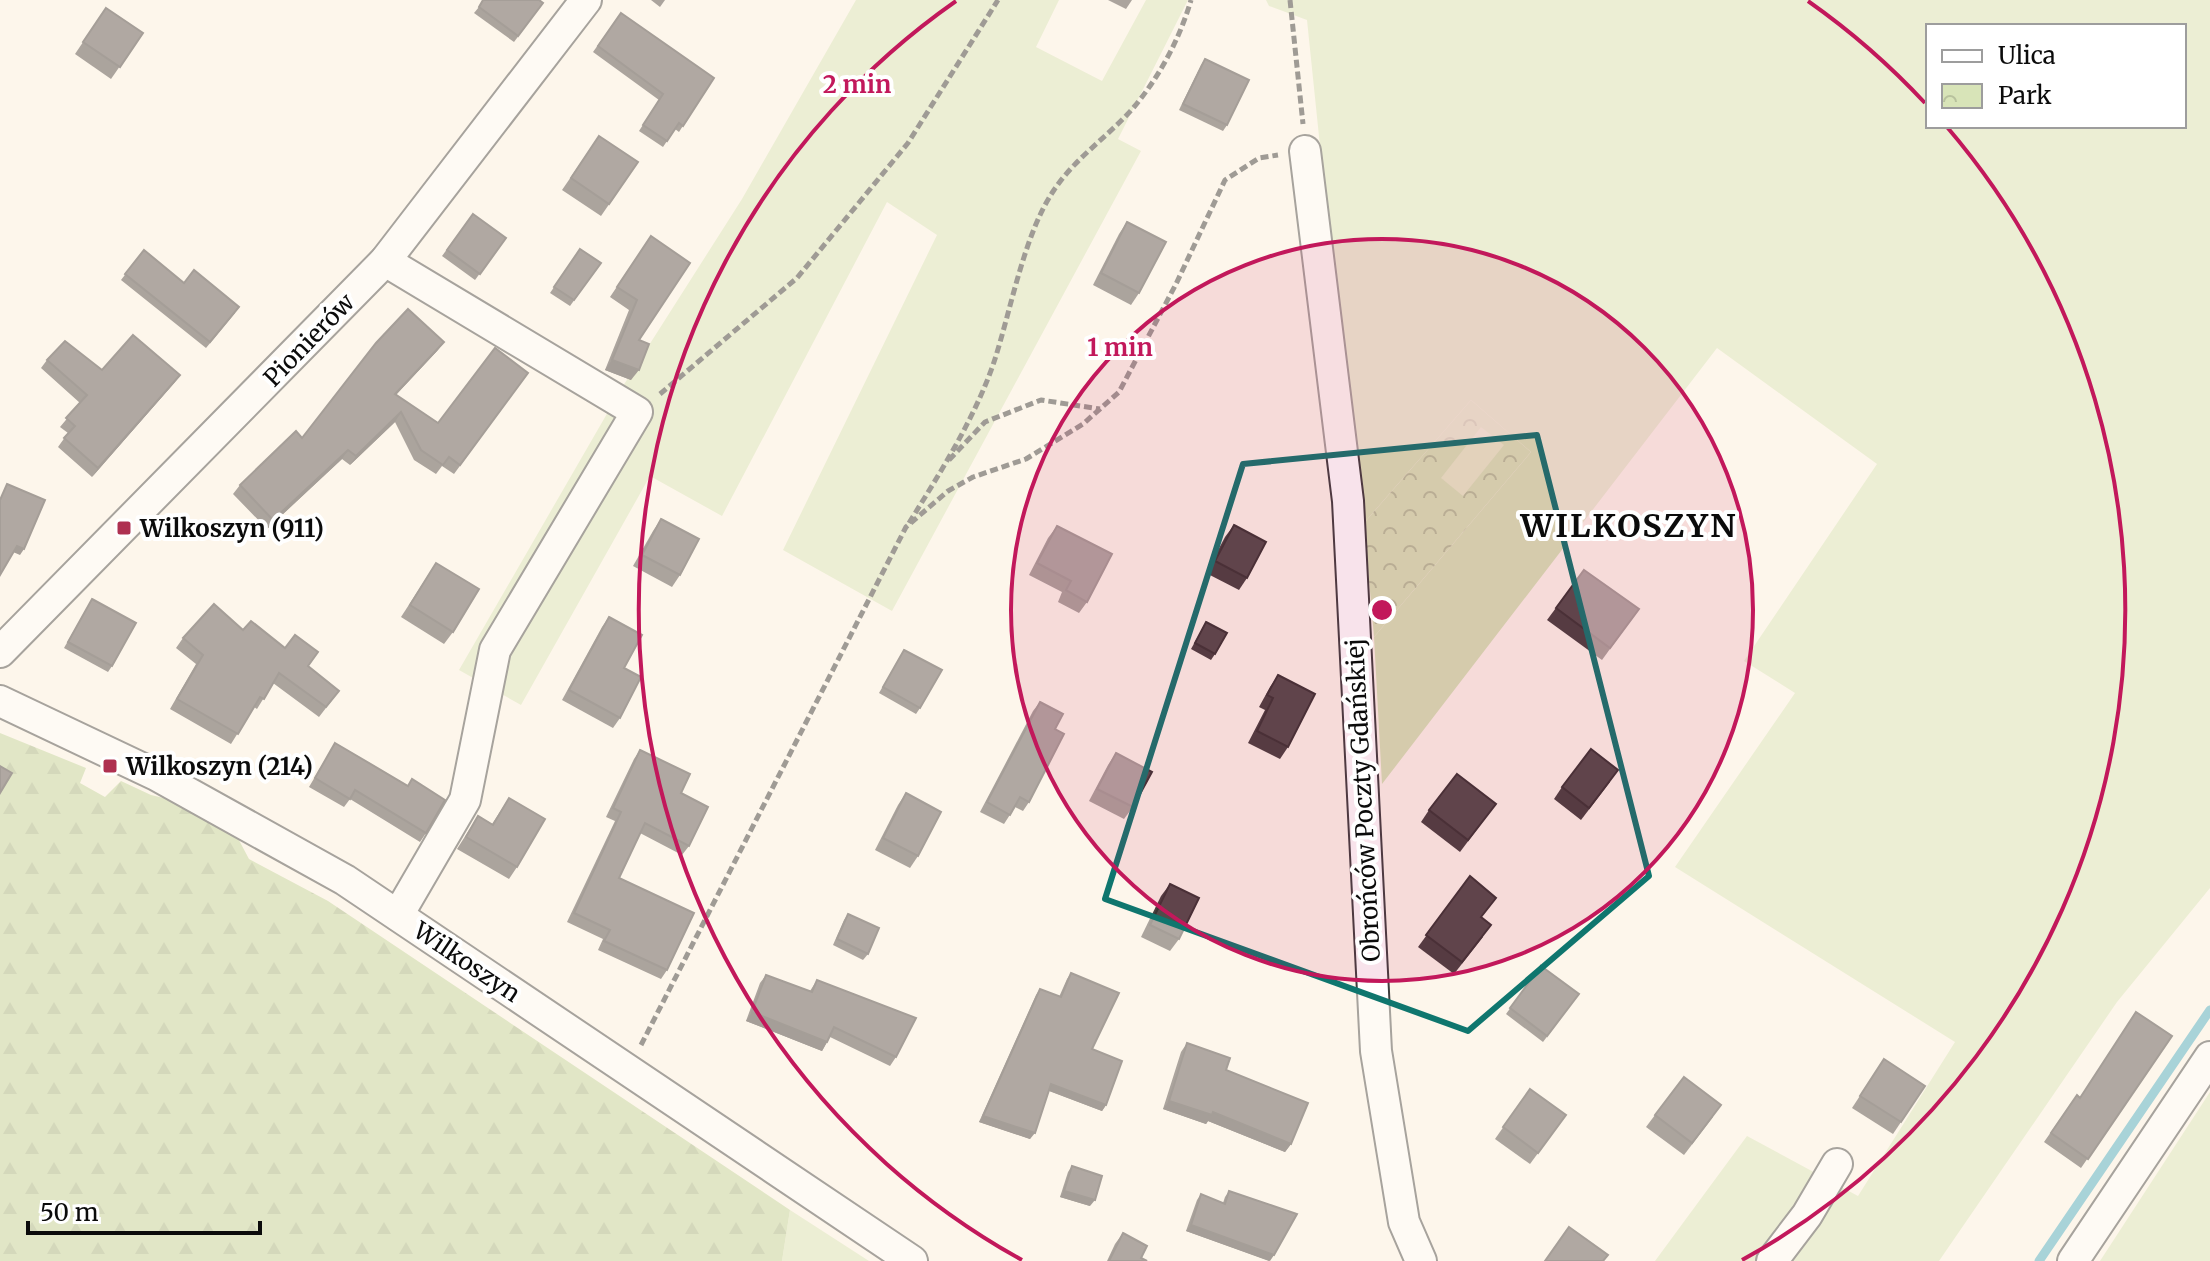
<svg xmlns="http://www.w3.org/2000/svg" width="2210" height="1261" viewBox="0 0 2210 1261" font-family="Merriweather,serif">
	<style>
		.grass { fill: #d8e4b8; fill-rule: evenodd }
		.forest { fill: url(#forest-firs) }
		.park { fill: url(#park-crowns) }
		.pitch { fill: #e7ecc9 }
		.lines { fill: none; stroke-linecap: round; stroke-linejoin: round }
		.stream { stroke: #42a8c0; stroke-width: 9 }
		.minor-casing { stroke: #3e3e3e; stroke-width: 34 }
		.path { stroke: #2d2d2d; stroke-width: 5; stroke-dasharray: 8 4; stroke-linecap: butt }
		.minor { stroke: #fff; stroke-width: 30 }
		.wall { fill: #47403f }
		.shaded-wall { fill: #3a3433 }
		.building { fill: #534a49; stroke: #3a3433; stroke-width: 2 }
		.marked { fill: none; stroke: #0f766e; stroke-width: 6; stroke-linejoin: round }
		.ring { fill: none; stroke: #c2185b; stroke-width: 4 }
		.poi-dot { fill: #ae3050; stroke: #fff; stroke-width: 3 }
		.labels { text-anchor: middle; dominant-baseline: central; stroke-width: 8; stroke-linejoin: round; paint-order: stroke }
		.street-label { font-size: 24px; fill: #0b0b0b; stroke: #fff }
		.poi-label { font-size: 24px; font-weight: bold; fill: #0b0b0b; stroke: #fff; text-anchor: start }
		.district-label { font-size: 32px; font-weight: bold; letter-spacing: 2px; fill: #0b0b0b; stroke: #fff }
		.centre { fill: #c2185b; stroke: #fff; stroke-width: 4 }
		.ring-label { font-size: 24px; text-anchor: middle; font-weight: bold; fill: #c2185b; stroke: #fff; stroke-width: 8; stroke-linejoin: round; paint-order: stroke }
	</style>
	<defs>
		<pattern id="forest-firs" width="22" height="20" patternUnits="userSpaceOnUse" patternTransform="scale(2)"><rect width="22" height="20" fill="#bfd399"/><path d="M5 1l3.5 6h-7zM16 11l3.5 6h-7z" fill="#a3b482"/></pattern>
		<pattern id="park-crowns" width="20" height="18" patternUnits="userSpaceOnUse" patternTransform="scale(2)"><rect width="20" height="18" fill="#d8e4b8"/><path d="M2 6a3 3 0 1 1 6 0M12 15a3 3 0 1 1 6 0" fill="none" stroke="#b8c29d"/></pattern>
	</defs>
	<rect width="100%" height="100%" fill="#fdf6eb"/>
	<g class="grass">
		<polygon points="856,0 1059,0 1036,47 1102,81 1146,0 1188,0 1118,139 1141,151 892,611 783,550 937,235 887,202 722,516 650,476 521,705 459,670 623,386 742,199"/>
		<path d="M1266,0H2210V888L2117,1002L1939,1261H1655L1747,1136L1858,1196L1955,1042L1675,867L1795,693L1744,661L1877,464L1717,348L1382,784L1374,637L1531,452L1471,400L1364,523L1340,340L1307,20L1269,6ZM1928,26H2184V126H1928Z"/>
		<polygon points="2210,1092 2210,1261 2100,1261"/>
		<polygon points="790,1210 869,1261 782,1261"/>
	</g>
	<polygon class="forest" points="0,733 86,768 80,783 105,797 121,781 151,795 172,800 233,829 249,859 328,901 790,1210 782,1261 0,1261"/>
	<polygon class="park" points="1471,400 1531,452 1374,637 1364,523"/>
	<polygon class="pitch" points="1481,427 1504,445 1463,496 1441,478"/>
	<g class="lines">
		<polyline class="stream" points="2039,1261 2210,1010"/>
		<g class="minor-casing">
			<g id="minor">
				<polyline points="1305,151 1348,501 1376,1051 1404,1222 1421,1261"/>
				<polyline points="385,261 637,412 495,650 465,800 398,915"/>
				<polyline points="0,652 385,261 586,0"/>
				<polyline points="0,701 156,775 345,880 912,1261"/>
				<polyline points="1772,1261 1807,1215 1837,1164"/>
				<polyline points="2073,1261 2210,1057"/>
			</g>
		</g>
		<g class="path">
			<polyline points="1290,0 1303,124"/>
			<polyline points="660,394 797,278 908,143 998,0"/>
			<polyline points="949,460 985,422 1041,400 1100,409"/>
			<path d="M909,523C940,473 975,418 994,362C1011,310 1024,234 1054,190C1076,157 1109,136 1134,107C1160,76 1180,38 1191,0"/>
			<polyline points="641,1045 906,527 948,491 973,477 1026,459 1083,424 1119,392 1176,284 1225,180 1259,158 1278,155"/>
		</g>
		<use href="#minor" class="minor"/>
	</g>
	<g class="wall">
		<polygon points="651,0 665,0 660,7"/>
		<polygon points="1108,0 1132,0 1126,9"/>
		<polygon points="543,3 514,42 474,13 479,7"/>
		<polygon points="106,8 143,33 111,79 75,54"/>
		<polygon points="621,13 714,78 679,132 675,129 663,147 639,131 659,100 593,52"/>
		<polygon points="1205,59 1227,125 1223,131 1179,110 1201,65"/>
		<polygon points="599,136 638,162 601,216 562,190"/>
		<polygon points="473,214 506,238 475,280 442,256"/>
		<polygon points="1127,222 1139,293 1131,305 1093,285 1119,234"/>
		<polygon points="651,236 639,340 631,380 605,370 629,310 610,297"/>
		<polygon points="580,249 601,263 570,306 550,293"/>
		<polygon points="144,250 184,283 235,313 206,348 121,280"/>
		<polygon points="444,342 437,351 396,395 438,423 528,373 454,474 442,466 436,474 414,460 395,422 350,465 342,459 267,529 233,494 240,485 302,438"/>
		<polygon points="47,360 102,370 180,375 174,383 92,477 58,447 68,433 60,427 80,403 41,368"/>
		<polygon points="661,519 680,575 672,587 633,566 653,531"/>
		<polygon points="1234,525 1247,578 1239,590 1206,573 1225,537"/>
		<polygon points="1057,526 1087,602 1079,613 1058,602 1062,592 1029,575 1048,538"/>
		<polygon points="436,563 453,632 444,644 401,617"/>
		<polygon points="1584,570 1639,609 1602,660 1547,620"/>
		<polygon points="92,599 112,666 108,672 64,648"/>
		<polygon points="609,617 624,668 620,718 613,728 562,700 602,627"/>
		<polygon points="1206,622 1215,654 1211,660 1191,649"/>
		<polygon points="243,630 308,666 339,691 319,717 273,683 257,709 254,707 231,744 170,709 196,664 176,648 183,638"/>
		<polygon points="904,650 920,708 916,714 879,693"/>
		<polygon points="1278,675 1288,747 1280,759 1248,743 1265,710 1259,707 1270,687"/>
		<polygon points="1040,702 1055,729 1029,802 1023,811 1015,807 1004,824 980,812 1033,711"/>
		<polygon points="335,743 408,786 426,833 420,842 350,799 344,807 309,787"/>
		<polygon points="640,750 681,793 689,846 682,855 640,833 619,878 667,970 661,979 598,950 603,939 567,922 615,821 606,817 634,759"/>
		<polygon points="1116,753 1133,807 1124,819 1089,801 1108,765"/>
		<polygon points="1610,782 1581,820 1554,799 1562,787"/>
		<polygon points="906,793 918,856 910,868 875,850 898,805"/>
		<polygon points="509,798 517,867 509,879 457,849 478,816 492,824"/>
		<polygon points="1496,804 1460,852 1421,822 1429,810"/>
		<polygon points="1470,876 1482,918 1483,937 1454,974 1418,947"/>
		<polygon points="1170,884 1179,939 1170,951 1141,937 1161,896"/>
		<polygon points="848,914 868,954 863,960 833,945 844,920"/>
		<polygon points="1541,966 1579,994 1543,1042 1506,1014"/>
		<polygon points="1071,973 1106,1105 1102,1111 1049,1091 1030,1139 979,1122 1036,995 1040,989 1059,997 1067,979"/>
		<polygon points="766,975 810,991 817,980 896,1057 890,1066 830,1037 822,1051 746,1021 760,983"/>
		<polygon points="2172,1036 2081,1168 2044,1142 2077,1095 2080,1097"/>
		<polygon points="1187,1043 1226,1070 1291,1144 1285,1152 1208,1121 1206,1124 1163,1109 1181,1052"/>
		<polygon points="1884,1059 1925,1086 1893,1134 1852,1108"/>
		<polygon points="1530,1089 1566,1115 1530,1164 1495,1139"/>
		<polygon points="1655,1115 1713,1117 1684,1155 1646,1127"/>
		<polygon points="1072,1166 1090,1206 1060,1197 1068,1172"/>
		<polygon points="1229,1191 1274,1255 1270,1261 1186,1231 1197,1200 1201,1194 1223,1203 1225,1197"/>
		<polygon points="1123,1233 1141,1258 1147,1261 1107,1261 1115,1244"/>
	</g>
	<g class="shaded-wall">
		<polygon points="444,342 437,351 388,403 395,394"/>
		<polygon points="612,360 639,370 631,380 605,370"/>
		<polygon points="180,375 174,383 92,477 98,468"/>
		<polygon points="401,412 395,422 350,465 356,456"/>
		<polygon points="348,450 342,459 267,529 273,520"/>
		<polygon points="17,546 24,549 20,555 13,552"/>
		<polygon points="752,1012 827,1042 822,1051 746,1021"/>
		<polygon points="1051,1084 1106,1105 1102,1111 1047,1090"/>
		<polygon points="1169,1101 1213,1112 1291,1144 1285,1152 1208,1121 1206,1124 1163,1109"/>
		<polygon points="983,1116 1035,1133 1030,1139 979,1122"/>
		<polygon points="1064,1191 1095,1200 1090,1206 1060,1197"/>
		<polygon points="1191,1225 1274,1255 1269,1261 1186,1231"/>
	</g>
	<g class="building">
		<polygon points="483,0 539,0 543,3 518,36 479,7"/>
		<polygon points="106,8 143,33 120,67 83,42"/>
		<polygon points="621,13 714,78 683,126 679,123 667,141 643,125 663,94 598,46"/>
		<polygon points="1205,59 1249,80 1227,125 1183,104"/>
		<polygon points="599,136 638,162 609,204 571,178"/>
		<polygon points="473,214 506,238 480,274 447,250"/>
		<polygon points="1127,222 1166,242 1139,293 1101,273"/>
		<polygon points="651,236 690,263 639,340 649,344 639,370 612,360 637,300 617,287"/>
		<polygon points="580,249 601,263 574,300 554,287"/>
		<polygon points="144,250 184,283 194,270 239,307 210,342 125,274"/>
		<polygon points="408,309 444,342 395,394 438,423 495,348 528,373 460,465 449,457 443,465 421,450 401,412 356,456 348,450 273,520 240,485 296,431 302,438 376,343"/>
		<polygon points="133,335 180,375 98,468 64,438 75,426 66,418 87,395 47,360 65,341 102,370"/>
		<polygon points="7,484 45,500 24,549 17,546 0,575 0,500"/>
		<polygon points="661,519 699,539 680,575 642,555"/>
		<polygon points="1234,525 1266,542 1247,578 1215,561"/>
		<polygon points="1057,526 1112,554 1087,602 1066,590 1071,581 1037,563"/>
		<polygon points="436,563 479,589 453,632 410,605"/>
		<polygon points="1584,570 1639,609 1610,648 1556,608"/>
		<polygon points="92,599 136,623 112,666 68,642"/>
		<polygon points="214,604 243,630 251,621 285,648 295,635 318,652 308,666 339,691 326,707 279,673 264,699 260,697 238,734 177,699 203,655 183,638"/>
		<polygon points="609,617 642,635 624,668 641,677 620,718 569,690"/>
		<polygon points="1206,622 1227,633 1215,654 1195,643"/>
		<polygon points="904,650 942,670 920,708 883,687"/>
		<polygon points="1278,675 1315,694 1288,747 1257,731 1273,698 1267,695"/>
		<polygon points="1040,702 1063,714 1055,729 1064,734 1029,802 1020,797 1010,815 987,802"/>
		<polygon points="335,743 408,786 412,779 445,800 426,833 355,790 350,799 315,778"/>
		<polygon points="1591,749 1618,770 1589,808 1562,787"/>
		<polygon points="640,750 690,774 681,793 708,807 689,846 645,823 619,878 694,913 667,970 604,941 610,930 574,913 621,812 613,808"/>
		<polygon points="1116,753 1152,772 1133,807 1097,789"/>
		<polygon points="0,766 12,773 0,793"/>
		<polygon points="1457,774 1496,804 1468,840 1429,810"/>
		<polygon points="906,793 941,812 918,856 883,838"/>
		<polygon points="509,798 545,819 517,867 466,837 478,816 493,825"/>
		<polygon points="1470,876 1496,898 1481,917 1491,925 1462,962 1426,935"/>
		<polygon points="1170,884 1199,898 1179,939 1150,925"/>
		<polygon points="848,914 879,928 868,954 837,939"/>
		<polygon points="1541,966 1579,994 1547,1036 1510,1008"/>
		<polygon points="1071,973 1119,993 1092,1049 1122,1061 1106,1105 1051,1084 1035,1133 983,1116 1040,989 1061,997"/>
		<polygon points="766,975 812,992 817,980 916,1018 896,1057 834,1027 827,1042 752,1012"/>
		<polygon points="2136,1012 2172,1036 2088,1159 2051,1133 2077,1095 2080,1098"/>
		<polygon points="1187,1043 1230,1058 1226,1070 1308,1103 1291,1144 1213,1112 1212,1115 1169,1101"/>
		<polygon points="1884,1059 1925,1086 1901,1122 1860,1096"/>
		<polygon points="1684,1077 1721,1105 1692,1143 1655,1115"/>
		<polygon points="1530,1089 1566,1115 1538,1153 1503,1127"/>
		<polygon points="1072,1166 1102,1176 1095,1200 1064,1191"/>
		<polygon points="1229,1191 1297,1214 1274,1255 1191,1225 1201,1194 1225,1204"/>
		<polygon points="1569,1227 1608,1255 1603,1261 1545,1261"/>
		<polygon points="1123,1233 1147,1246 1141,1258 1147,1261 1109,1261"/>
	</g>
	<path d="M0 0H2210V1261H0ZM1537,435L1649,876L1468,1031L1105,899L1243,464Z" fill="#fdf6eb" fill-opacity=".55" fill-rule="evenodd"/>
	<path class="marked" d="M1537,435L1649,876L1468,1031L1105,899L1243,464Z"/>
	<circle cx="1382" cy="610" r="371" fill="#c2185b" fill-opacity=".12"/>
	<g class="ring">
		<circle cx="1382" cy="610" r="371"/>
		<path d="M1022 1260A743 743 0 0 1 956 1M1808 1A743 743 0 0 1 1925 103M1947 127A743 743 0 0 1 1742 1260"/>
	</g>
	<g class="poi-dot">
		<rect x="116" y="520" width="16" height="16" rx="4"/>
		<rect x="102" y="758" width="16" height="16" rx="4"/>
	</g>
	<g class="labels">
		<g class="street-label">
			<text transform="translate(309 340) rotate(-46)">Pionierów</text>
			<text transform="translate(1363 800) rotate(-93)">Obrońców Poczty Gdańskiej</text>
			<text transform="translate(467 962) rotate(34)">Wilkoszyn</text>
		</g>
		<g class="poi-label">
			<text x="140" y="528">Wilkoszyn (911)</text>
			<text x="126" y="766">Wilkoszyn (214)</text>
		</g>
		<g class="district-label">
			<text x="1629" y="526">WILKOSZYN</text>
		</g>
	</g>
	<circle cx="1382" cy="610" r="12" class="centre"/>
	<g class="ring-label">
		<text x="857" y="93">2 min</text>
		<text x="1120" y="356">1 min</text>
	</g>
	<rect x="1926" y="24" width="260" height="104" fill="#ffffff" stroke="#9d9d9d" stroke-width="2"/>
	<rect x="1942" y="50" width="40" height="12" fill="#ffffff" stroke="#9d9d9d" stroke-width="2"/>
	<text x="1998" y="64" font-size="24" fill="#0b0b0b">Ulica</text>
	<rect x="1942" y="84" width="40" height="24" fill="url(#park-crowns)" stroke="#9d9d9d" stroke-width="2"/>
	<text x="1998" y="104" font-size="24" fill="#0b0b0b">Park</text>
	<path d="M28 1221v12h232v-12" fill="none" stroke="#0b0b0b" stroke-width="4"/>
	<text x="40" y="1221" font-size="24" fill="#0b0b0b" stroke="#ffffff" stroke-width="6" paint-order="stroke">50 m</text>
</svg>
